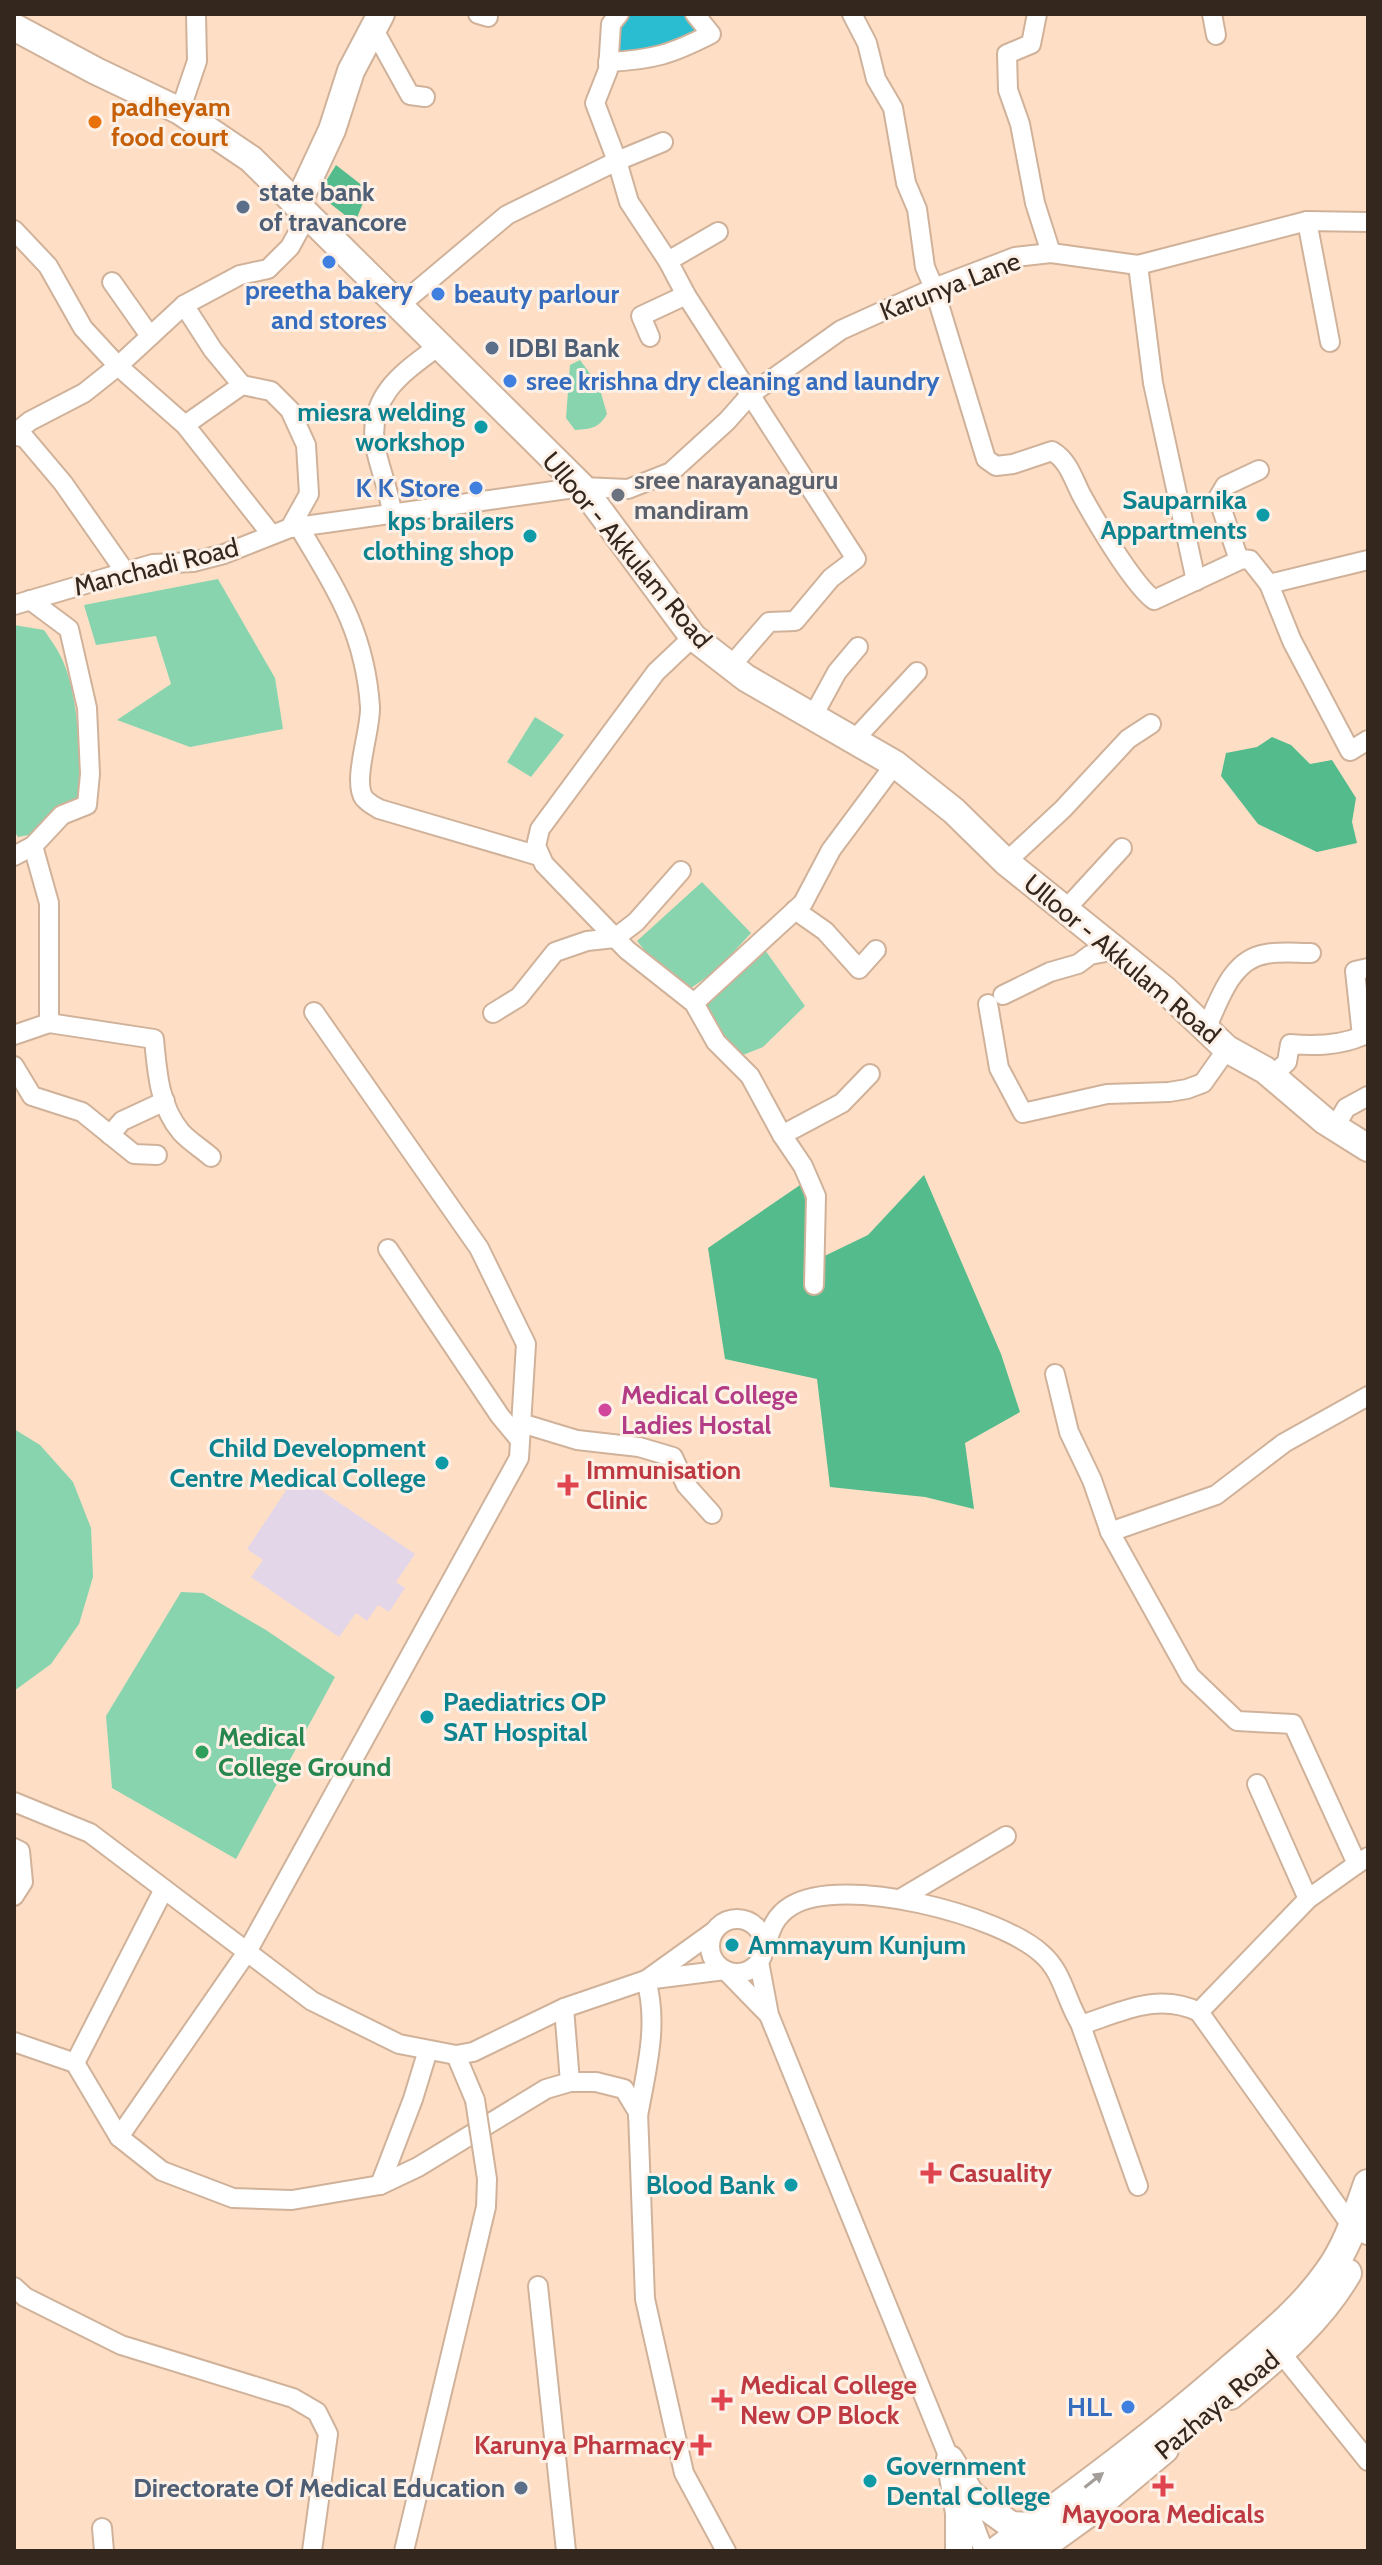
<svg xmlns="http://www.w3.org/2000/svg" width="1382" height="2565" viewBox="0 0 1382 2565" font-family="Cabin,sans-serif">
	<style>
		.medical { fill: #e4d6e9 }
		.green { fill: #87d4ae }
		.forest { fill: #53bb8c }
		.water { fill: #2abdd2 }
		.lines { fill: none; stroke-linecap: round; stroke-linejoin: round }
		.street-casing { stroke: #d0b29a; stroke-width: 22 }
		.secondary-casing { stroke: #d0b29a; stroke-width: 30 }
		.primary-casing { stroke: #d0b29a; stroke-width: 32 }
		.street { stroke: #fff; stroke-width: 18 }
		.secondary { stroke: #fff; stroke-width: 26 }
		.primary { stroke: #fff; stroke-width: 28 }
		.street-bridge-casing { stroke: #d0b29a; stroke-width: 22; stroke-linecap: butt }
		.street-bridge { stroke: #fff; stroke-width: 18 }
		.oneway { fill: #a39e9a }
		.food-dot { fill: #e8710a; stroke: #fdf0e6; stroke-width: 3 }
		.service-dot { fill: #5c6f8a; stroke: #fdf0e6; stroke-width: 3 }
		.shop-dot { fill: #3f7fe0; stroke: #fdf0e6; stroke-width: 3 }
		.culture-dot { fill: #0f9aa8; stroke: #fdf0e6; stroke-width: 3 }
		.worship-dot { fill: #6b7280; stroke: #fdf0e6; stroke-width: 3 }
		.hotel-dot { fill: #d1479c; stroke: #fdf0e6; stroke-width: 3 }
		.health-dot { fill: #e0444e; stroke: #fdf0e6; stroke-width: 3 }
		.leisure-dot { fill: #2e9e5b; stroke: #fdf0e6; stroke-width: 3 }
		.labels { text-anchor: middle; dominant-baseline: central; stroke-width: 6; stroke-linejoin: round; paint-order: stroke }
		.food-label { font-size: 26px; font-weight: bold; fill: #c56008; stroke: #fdf0e6; text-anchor: start }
		.service-label { font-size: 26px; font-weight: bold; fill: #4e5e75; stroke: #fdf0e6; text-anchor: start }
		.street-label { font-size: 26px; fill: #33271e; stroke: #fdf0e6 }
		.shop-label { font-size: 26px; font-weight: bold; fill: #366cbe; stroke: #fdf0e6; text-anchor: start }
		.culture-label { font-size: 26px; font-weight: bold; fill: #0d838f; stroke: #fdf0e6; text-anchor: end }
		.worship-label { font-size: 26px; font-weight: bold; fill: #5b616d; stroke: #fdf0e6; text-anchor: start }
		.hotel-label { font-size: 26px; font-weight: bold; fill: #b23c85; stroke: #fdf0e6; text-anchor: start }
		.health-label { font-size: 26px; font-weight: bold; fill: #be3a42; stroke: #fdf0e6; text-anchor: start }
		.leisure-label { font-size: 26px; font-weight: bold; fill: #27864d; stroke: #fdf0e6; text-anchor: start }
	</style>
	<rect width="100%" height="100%" fill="#fedfc6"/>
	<polygon class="medical" points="297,1474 415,1554 396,1582 405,1588 389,1612 378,1605 367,1621 356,1613 339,1637 251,1577 263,1560 247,1549"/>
	<g class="green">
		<path d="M580,360L599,386L607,414C599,428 591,429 575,430L566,418L570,365Z"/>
		<polygon points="218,579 275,678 283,729 190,747 117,720 171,684 156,636 96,645 84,605"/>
		<path d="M14,625L44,630C50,639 57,648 61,657C79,693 80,756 81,796L55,807L34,834L18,837L14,831Z"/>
		<polygon points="535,717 564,735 531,777 507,762"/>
		<polygon points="702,882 751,933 717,970 688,990 655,963 637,941"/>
		<polygon points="765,950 805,1006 763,1047 743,1055 720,1033 699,1007"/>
		<polygon points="14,1429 40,1445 73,1482 91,1528 93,1577 79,1624 51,1664 14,1691"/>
		<polygon points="181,1592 203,1593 266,1630 335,1677 236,1859 112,1788 106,1716"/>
	</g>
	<g class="forest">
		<polygon points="336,165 368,190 355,223 318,194"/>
		<polygon points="1272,737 1291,745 1310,764 1332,760 1356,798 1352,822 1357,843 1317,852 1258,824 1221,776 1226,753 1257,747"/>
		<polygon points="924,1175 1001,1354 1020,1412 965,1443 974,1509 925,1497 830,1487 817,1379 725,1359 708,1248 803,1183 812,1262 868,1235"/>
	</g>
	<polygon class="water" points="630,14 689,14 697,25 692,44 618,63 615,38"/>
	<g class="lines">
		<g class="street-casing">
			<g id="street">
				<polyline points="478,14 488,17"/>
				<path d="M852,14L867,43L876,79L893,108L906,183L917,209L925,267L934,288L986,459L996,466L1013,464L1052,451C1069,461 1073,479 1082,496C1097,523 1132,583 1154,600L1242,559L1250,560L1269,584L1368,560"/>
				<polyline points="1037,14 1031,44 1007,54 1008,90 1020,124 1035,203 1051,253"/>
				<polyline points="1212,14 1216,35"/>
				<polyline points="373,28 410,95 425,97"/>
				<path d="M608,62C653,60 672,54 711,34L695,14"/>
				<polyline points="180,111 197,61 196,14"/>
				<polyline points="663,142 617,161 629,202 668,261 718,232"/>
				<polyline points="1307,221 1330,342"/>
				<polyline points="14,230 48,266 83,328 118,366 84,393 30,421 14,434"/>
				<polyline points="668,261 686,295 856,559 831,578 795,621 769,622 730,667"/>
				<polyline points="1138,265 1153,383 1196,581"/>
				<polyline points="112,282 150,336"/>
				<polyline points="184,305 213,350 242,385 185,425"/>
				<polyline points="400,305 507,215 617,161 595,103 608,70 611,24 619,14"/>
				<polyline points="650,337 641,316 686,295"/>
				<polyline points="242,385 271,391 290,410 306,445 309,494 290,528"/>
				<polyline points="14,435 25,438 63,483 126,573"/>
				<path d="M392,513C389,489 379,468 375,445C368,394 404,372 440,345"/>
				<path d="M299,527C336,589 365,632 370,707C371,730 352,781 364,798C368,803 374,806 379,809L539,856"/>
				<polyline points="271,534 185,425 118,366 184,305 240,275 268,269 290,247 307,216"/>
				<polyline points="1239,560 1218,498 1225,486 1259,470"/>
				<polyline points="1269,584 1292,641 1350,751 1368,740"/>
				<polyline points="14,605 153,564 193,562 224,554 290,528 582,487 628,489 671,472 727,421 751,394 841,330 934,288 1015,257 1051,253 1138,265 1307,221 1368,222"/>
				<polyline points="693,637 656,672 540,829 536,846 544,864 627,950 694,1003 716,1042 750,1076 782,1135 803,1166 816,1196 814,1285"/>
				<polyline points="813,716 837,672 858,647"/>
				<polyline points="854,740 917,672"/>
				<polyline points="14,856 33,846 62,815 87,805 90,774 87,708 69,629 30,600"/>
				<polyline points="1006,862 1063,809 1128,739 1151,724"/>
				<polyline points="1066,909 1122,848"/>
				<polyline points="795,910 825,931 859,969 876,950"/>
				<polyline points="1003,995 1050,972 1078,964 1090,955 1116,950"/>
				<polyline points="694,1003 803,903 831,850 895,764"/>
				<polyline points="988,1004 999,1068 1023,1113 1107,1094 1169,1092 1187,1089 1203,1083 1227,1049"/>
				<polyline points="493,1013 519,997 555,952 587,941 615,938 636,922 681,871"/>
				<path d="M49,1023L154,1039C157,1071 159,1106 181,1132C189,1141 202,1149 211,1157"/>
				<path d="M1206,1029C1219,1001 1231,959 1266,954C1280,951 1297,953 1311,953"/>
				<polyline points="14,1035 49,1023 49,903 33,846"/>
				<polyline points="14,1066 32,1096 82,1112 134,1154 157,1155"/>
				<path d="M1272,1076L1287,1062L1290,1044C1314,1046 1339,1046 1362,1036L1355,971L1368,968"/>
				<polyline points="1335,1127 1346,1108 1368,1096"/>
				<polyline points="110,1135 122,1121 165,1101"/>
				<polyline points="782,1135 842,1103 870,1074"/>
				<polyline points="388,1249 500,1416 520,1440"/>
				<polyline points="1055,1374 1069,1432 1092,1480 1110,1532"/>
				<polyline points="1368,1396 1284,1443 1216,1495 1110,1532 1190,1676 1237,1721 1293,1724 1357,1864 1368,1857"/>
				<polyline points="521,1423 577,1440 639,1447 673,1457 686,1485 712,1514"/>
				<polyline points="1257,1784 1308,1899"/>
				<polyline points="14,1802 90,1833 312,2001 399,2044 456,2055 473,2052 564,2008 646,1980 725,1970"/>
				<polyline points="14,1848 20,1851 23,1882 14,1896"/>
				<polyline points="900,1899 1006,1836"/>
				<circle cx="737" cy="1946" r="27"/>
				<path d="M764,1951C770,1932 773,1917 791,1906C843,1874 1000,1915 1042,1954C1063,1972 1066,2001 1080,2023H1087C1125,2010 1160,1993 1199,2012L1353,2228L1367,2235"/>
				<polyline points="759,1962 769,2015 954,2470"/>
				<polyline points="727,1972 767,2013"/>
				<polyline points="649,1978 713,1932"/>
				<polyline points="564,2008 570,2082"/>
				<polyline points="1199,2012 1308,1899 1357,1864"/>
				<polyline points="1080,2023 1138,2186"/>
				<polyline points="14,2042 75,2063 119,2137 162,2171 233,2198 292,2200 380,2185 418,2167 546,2089 570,2082 596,2082 624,2089 638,2112 645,2299 684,2473 726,2551"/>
				<polyline points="456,2055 475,2100"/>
				<polyline points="75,2063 164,1889"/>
				<path d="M638,2116C646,2071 659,2024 646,1980"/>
				<polyline points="119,2137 247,1952 519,1458 526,1344 479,1248 314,1012"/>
				<polyline points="380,2185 413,2099 428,2050"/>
				<polyline points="538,2286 566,2551"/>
				<polyline points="14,2287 25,2297 121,2345 293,2398 317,2412 328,2434 312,2551"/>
				<polyline points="1281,2353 1368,2461"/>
				<polyline points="964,2498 984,2551"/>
				<polyline points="102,2528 104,2551"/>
			</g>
		</g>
		<g class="secondary-casing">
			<g id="secondary">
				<polyline points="14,27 96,71 180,111 251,159 582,487 693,637 746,678 895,764 954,811 1006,862 1165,990 1227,1049 1265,1070 1325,1121 1368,1148"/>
				<polyline points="297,205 332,130 351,71 381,14"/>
				<polyline points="950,2459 970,2493 986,2507 1011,2525 1031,2526"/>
				<polyline points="952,2470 959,2513 959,2551"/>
			</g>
		</g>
		<g class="primary-casing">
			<g id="primary">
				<path d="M1230,2395C1274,2358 1318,2323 1347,2273"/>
				<path d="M997,2551C1078,2492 1158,2433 1233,2367C1267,2338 1303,2309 1328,2273C1348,2246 1357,2215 1368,2184"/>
				<polyline points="1035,2551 1089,2512 1164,2449"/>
			</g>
		</g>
		<use href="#street" class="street"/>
		<use href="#secondary" class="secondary"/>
		<use href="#primary" class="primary"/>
		<g class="street-bridge-casing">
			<polyline id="street-bridge" points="404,2551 486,2207 487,2179 475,2100"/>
		</g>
		<use href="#street-bridge" class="street-bridge"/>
	</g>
	<defs><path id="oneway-solid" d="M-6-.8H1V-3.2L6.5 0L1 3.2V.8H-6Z" transform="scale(2)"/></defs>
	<use class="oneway" href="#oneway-solid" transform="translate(1094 2480) rotate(-38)"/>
	<circle class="food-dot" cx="95" cy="122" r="8"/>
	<g class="service-dot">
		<circle cx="243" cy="207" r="8"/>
		<circle cx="492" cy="348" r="8"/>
		<circle cx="521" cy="2488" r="8"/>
	</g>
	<g class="shop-dot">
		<circle cx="329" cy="262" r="8"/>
		<circle cx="438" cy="294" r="8"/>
		<circle cx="510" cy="381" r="8"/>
		<circle cx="476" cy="488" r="8"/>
		<circle cx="1128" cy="2407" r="8"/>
	</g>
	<g class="culture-dot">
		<circle cx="481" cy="427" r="8"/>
		<circle cx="1263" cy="515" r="8"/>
		<circle cx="530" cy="536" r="8"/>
		<circle cx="442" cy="1463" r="8"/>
		<circle cx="427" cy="1717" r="8"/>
		<circle cx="732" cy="1945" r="8"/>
		<circle cx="791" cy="2185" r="8"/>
		<circle cx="870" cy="2481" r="8"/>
	</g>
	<circle class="worship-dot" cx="618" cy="495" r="8"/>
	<circle class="hotel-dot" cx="605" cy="1410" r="8"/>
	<g class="health-dot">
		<path d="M564 1473h8v8h8v8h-8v8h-8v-8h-8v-8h8z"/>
		<path d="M927 2161h8v8h8v8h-8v8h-8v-8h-8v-8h8z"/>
		<path d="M718 2388h8v8h8v8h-8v8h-8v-8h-8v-8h8z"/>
		<path d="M697 2433h8v8h8v8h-8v8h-8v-8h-8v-8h8z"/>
		<path d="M1159 2474h8v8h8v8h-8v8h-8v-8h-8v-8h8z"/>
	</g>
	<circle class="leisure-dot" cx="202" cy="1752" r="8"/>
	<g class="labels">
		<g class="food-label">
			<text x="111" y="107">padheyam<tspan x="111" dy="30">food court</tspan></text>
		</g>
		<g class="service-label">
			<text x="259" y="192">state bank<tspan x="259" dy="30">of travancore</tspan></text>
			<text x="508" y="348">IDBI Bank</text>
			<text x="505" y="2488" text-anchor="end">Directorate Of Medical Education</text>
		</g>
		<g class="street-label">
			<text transform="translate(950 286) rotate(-21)">Karunya Lane</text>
			<text transform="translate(627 550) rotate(50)">Ulloor - Akkulam Road</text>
			<text transform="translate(156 567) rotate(-14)">Manchadi Road</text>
			<text transform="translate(1122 959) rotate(40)">Ulloor - Akkulam Road</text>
			<text transform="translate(1217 2405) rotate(-40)">Pazhaya Road</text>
		</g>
		<g class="shop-label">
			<text x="329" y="290" text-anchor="middle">preetha bakery<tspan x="329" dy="30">and stores</tspan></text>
			<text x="454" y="294">beauty parlour</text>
			<text x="526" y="381">sree krishna dry cleaning and laundry</text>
			<text x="460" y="488" text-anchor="end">K K Store</text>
			<text x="1112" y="2407" text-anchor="end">HLL</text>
		</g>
		<g class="culture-label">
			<text x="465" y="412">miesra welding<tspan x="465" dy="30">workshop</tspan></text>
			<text x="1247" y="500">Sauparnika<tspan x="1247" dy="30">Appartments</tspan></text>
			<text x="514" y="521">kps brailers<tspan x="514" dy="30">clothing shop</tspan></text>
			<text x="426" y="1448">Child Development<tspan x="426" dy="30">Centre Medical College</tspan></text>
			<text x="443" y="1702" text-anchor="start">Paediatrics OP<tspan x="443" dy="30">SAT Hospital</tspan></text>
			<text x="748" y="1945" text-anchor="start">Ammayum Kunjum</text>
			<text x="775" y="2185">Blood Bank</text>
			<text x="886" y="2466" text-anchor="start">Government<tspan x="886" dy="30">Dental College</tspan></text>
		</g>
		<g class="worship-label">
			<text x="634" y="480">sree narayanaguru<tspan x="634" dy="30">mandiram</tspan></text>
		</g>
		<g class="hotel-label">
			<text x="621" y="1395">Medical College<tspan x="621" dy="30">Ladies Hostal</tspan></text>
		</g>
		<g class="health-label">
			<text x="586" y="1470">Immunisation<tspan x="586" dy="30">Clinic</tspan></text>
			<text x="949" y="2173">Casuality</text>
			<text x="740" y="2385">Medical College<tspan x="740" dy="30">New OP Block</tspan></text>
			<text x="685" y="2445" text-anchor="end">Karunya Pharmacy</text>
			<text x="1163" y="2514" text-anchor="middle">Mayoora Medicals</text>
		</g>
		<g class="leisure-label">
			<text x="218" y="1737">Medical<tspan x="218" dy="30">College Ground</tspan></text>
		</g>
	</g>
	<rect width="1382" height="2565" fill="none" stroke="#33271e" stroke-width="32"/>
</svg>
